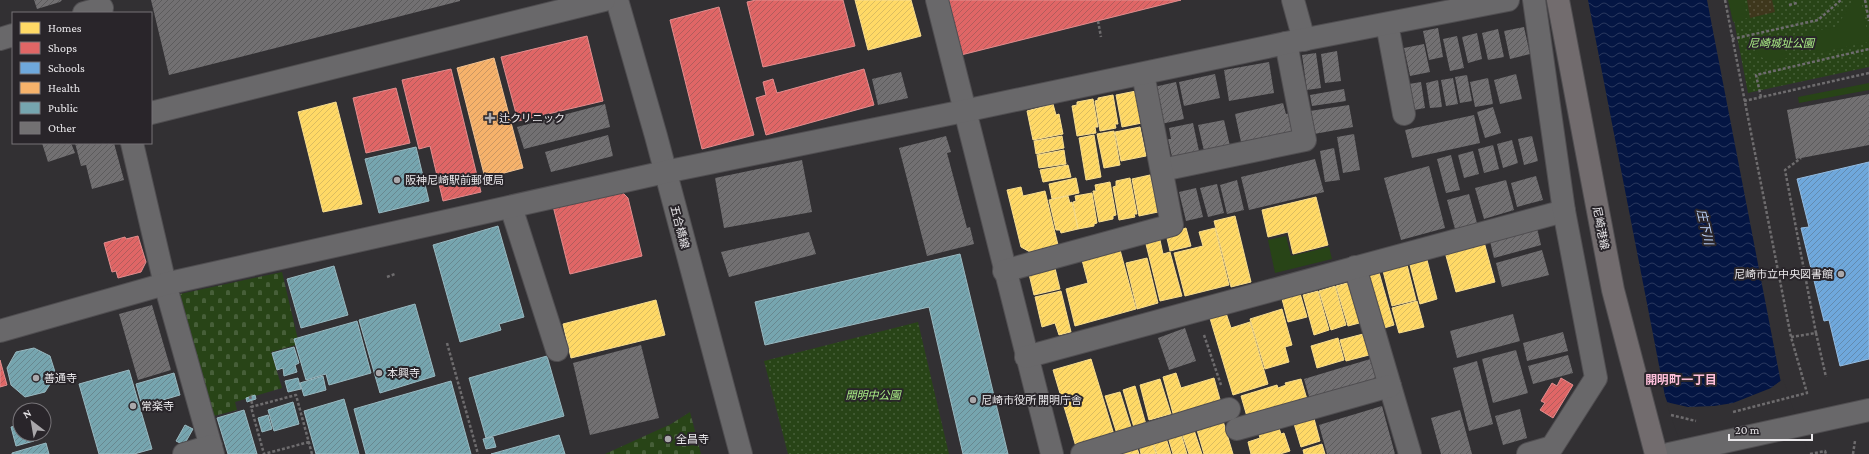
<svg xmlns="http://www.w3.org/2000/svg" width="1869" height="454" viewBox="0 0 1869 454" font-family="'Crimson Pro','Noto Sans JP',serif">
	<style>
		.grass { fill: url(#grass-dots) }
		.sand { fill: url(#sand-dots) }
		.cemetery { fill: url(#cemetery-stones) }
		.garden { fill: #284417 }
		.water { fill: url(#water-waves) }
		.pier { fill: #323033 }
		.homes { fill: url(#homes-hatch); stroke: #f9de8e }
		.shops { fill: url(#shops-hatch); stroke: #e38d8e }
		.schools { fill: url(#schools-hatch); stroke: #94bbe0 }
		.health { fill: url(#health-hatch); stroke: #f2c291 }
		.public { fill: url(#public-hatch); stroke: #99b9c1 }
		.building { fill: url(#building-hatch) }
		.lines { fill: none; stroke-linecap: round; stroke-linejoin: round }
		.minor-casing { stroke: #504e51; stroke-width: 24 }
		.major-casing { stroke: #504e51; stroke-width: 24 }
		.path { stroke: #6e6c6e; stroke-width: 2.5; stroke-dasharray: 3 2; stroke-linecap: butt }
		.minor { stroke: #69686a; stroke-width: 22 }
		.major { stroke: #726c6e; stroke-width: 22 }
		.poi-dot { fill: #aaa8ab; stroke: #29252a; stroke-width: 1.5 }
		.labels { text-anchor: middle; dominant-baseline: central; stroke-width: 4; stroke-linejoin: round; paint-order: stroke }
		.park-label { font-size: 11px; font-style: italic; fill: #abf086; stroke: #29252a }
		.poi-label { font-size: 11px; fill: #eae8eb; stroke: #29252a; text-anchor: start }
		.street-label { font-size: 11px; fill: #eae8eb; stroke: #29252a }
		.water-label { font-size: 12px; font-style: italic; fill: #bed5fd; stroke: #29252a }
		.neighbourhood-label { font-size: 12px; font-weight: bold; fill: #febfda; stroke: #29252a }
	</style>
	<defs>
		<pattern id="grass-dots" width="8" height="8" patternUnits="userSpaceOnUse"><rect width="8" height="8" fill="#284417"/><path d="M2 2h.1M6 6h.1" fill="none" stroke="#475f39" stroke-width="1.8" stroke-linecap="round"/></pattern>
		<pattern id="sand-dots" width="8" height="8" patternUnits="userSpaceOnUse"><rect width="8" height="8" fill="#3e371c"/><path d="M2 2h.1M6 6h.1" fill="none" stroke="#5a543d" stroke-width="1.8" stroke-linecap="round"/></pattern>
		<pattern id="cemetery-stones" width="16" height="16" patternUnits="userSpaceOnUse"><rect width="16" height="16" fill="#284417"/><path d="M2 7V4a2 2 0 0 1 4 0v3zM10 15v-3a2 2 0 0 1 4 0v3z" fill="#475f39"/></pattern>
		<pattern id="water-waves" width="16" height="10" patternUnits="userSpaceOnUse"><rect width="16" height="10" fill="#041543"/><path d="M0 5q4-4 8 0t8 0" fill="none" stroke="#29375e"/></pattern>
		<pattern id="homes-hatch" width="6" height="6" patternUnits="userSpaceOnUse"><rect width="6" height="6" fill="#ffd966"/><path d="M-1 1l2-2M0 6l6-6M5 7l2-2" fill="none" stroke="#dabc60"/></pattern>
		<pattern id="shops-hatch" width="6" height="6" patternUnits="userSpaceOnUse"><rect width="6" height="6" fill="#e06666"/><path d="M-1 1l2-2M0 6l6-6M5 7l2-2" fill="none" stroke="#b25c5c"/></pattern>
		<pattern id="schools-hatch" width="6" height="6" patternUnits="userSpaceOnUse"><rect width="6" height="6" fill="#6fa8dc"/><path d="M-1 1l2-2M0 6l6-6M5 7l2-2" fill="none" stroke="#638baf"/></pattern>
		<pattern id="health-hatch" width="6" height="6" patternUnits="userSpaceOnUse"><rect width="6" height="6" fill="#f6b26b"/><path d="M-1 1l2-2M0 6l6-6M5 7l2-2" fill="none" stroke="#ca9762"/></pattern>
		<pattern id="public-hatch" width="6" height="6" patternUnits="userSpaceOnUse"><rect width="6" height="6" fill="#76a5af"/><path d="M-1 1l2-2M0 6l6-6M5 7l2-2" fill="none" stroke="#688890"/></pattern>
		<pattern id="building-hatch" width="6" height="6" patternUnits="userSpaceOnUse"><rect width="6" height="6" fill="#727072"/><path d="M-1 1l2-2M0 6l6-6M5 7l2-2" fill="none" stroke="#5c5b5c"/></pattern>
	</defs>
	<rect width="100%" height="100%" fill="#323033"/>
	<g class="grass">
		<polygon points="1730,0 1869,0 1869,67 1748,93"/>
		<polygon points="918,322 949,454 788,454 764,361"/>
	</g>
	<polygon class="sand" points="1747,0 1772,0 1775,12 1750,18"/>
	<g class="cemetery">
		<polygon points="282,272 299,344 271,352 282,388 235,402 237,410 214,416 180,294"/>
		<polygon points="690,412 701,454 605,454 671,424"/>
	</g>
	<g class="garden">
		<polygon points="1728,0 1744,0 1747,18 1733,22"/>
		<polygon points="1854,0 1861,0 1869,42 1817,53 1815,44 1806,46 1803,33 1836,27"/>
		<polygon points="1761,42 1762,49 1784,44 1787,58 1770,62 1756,54 1755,43"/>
		<polygon points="1869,83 1869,90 1799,103 1798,97"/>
		<polygon points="1286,236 1291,256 1329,247 1332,259 1275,273 1268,240"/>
	</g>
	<polygon class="water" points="1588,0 1707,0 1781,383 1686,454 1665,396"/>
	<polygon class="pier" points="1783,379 1809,454 1684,454 1666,402 1688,407 1714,406 1733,403 1771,388"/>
	<g class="homes">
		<polygon points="855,0 911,0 921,36 868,50"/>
		<polygon points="1136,91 1142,123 1122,127 1116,95"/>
		<polygon points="1113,95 1118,124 1115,124 1116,128 1100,131 1095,101 1098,100 1098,98"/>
		<polygon points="1093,99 1098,127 1095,127 1096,133 1077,136 1072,106 1077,105 1077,102"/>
		<polygon points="336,102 362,204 323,212 298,112"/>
		<polygon points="1053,104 1056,115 1059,114 1063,134 1033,140 1027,111"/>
		<polygon points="1140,127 1146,156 1121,161 1115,132"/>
		<polygon points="1114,131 1120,165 1104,168 1097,134"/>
		<polygon points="1094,135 1101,177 1086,180 1079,138"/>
		<polygon points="1062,136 1064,148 1036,154 1034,141"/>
		<polygon points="1064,150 1066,164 1039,168 1037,155"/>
		<polygon points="1068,165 1071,177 1043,182 1040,170"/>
		<polygon points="1150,175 1158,212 1139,216 1132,179"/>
		<polygon points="1076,178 1079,193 1052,199 1049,184"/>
		<polygon points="1130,178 1137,214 1134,214 1135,217 1119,220 1113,187 1116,186 1116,181"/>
		<polygon points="1110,182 1116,215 1113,216 1113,219 1099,222 1093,191 1096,191 1095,185"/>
		<polygon points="1021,187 1023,196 1045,191 1058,245 1030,252 1021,247 1007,190"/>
		<polygon points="1092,193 1097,223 1094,224 1094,226 1078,229 1073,202 1076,201 1075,196"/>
		<polygon points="1068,196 1070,203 1072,202 1078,229 1061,233 1060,230 1056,230 1049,200"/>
		<polygon points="1316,197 1328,245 1293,254 1288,232 1268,237 1262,210"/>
		<polygon points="1235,216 1251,282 1231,287 1214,221"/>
		<polygon points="1186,228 1191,246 1170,251 1166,234"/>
		<polygon points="1215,228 1229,285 1185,296 1174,253 1203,246 1199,232"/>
		<polygon points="1160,240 1163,254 1170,252 1182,296 1160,301 1146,244"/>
		<polygon points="1484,242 1495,282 1456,292 1445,252"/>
		<polygon points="1119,246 1136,309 1075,326 1066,289 1088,283 1082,260"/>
		<polygon points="1426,256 1437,299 1420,304 1409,261"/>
		<polygon points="1147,258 1158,303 1137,309 1126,263"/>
		<polygon points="1406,261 1416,300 1392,306 1382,267"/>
		<polygon points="1054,264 1060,289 1034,295 1029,274"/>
		<polygon points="1378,269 1394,325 1381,329 1365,273"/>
		<polygon points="1351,282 1363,322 1348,326 1336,286"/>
		<polygon points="1335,286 1346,325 1331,330 1319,291"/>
		<polygon points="1299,290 1307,317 1288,322 1281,295"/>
		<polygon points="1061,291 1071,332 1059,335 1055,323 1042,327 1035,297"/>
		<polygon points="1318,291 1329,330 1314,335 1303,295"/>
		<polygon points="656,300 665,335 571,358 563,324"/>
		<polygon points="1417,301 1424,327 1399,333 1392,308"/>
		<polygon points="1282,309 1292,345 1285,347 1289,362 1265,369 1250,319"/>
		<polygon points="1225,310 1231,328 1250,322 1268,384 1233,395 1209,315"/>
		<polygon points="1367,333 1373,354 1346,361 1340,340"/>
		<polygon points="1338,338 1344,360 1317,368 1311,346"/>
		<polygon points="1091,359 1115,438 1077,450 1053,370"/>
		<polygon points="1176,373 1181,388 1214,378 1221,403 1174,417 1163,377"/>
		<polygon points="1160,379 1171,414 1149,420 1140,385"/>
		<polygon points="1301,379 1309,406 1248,420 1241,396 1277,385 1278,388 1286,385 1285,383"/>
		<polygon points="1135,386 1147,428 1135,431 1123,390"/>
		<polygon points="1120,392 1132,430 1117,434 1105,396"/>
		<polygon points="1312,411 1320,441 1301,447 1292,417"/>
		<polygon points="1223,421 1233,454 1204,454 1197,430"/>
		<polygon points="1193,427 1202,454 1189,454 1181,431"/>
		<polygon points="1279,428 1281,434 1284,433 1290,451 1280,454 1251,454 1248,442 1260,438 1259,434"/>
		<polygon points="1181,434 1187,454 1173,454 1168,437"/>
		<polygon points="1166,438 1171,454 1157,454 1153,442"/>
		<polygon points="1152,441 1156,454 1141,454 1139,445"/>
		<polygon points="1322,444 1325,454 1304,454 1303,450"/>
		<polygon points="1137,448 1139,454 1123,454 1123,451"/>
	</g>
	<g class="shops">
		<polygon points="756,0 843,0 855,46 763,67 747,2"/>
		<polygon points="949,0 1181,0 961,55"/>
		<polygon points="719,7 754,135 702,149 670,20"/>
		<polygon points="587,36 603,101 518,121 501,57"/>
		<polygon points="451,69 481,192 443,201 430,146 419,149 402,80"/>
		<polygon points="864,69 874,105 766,135 756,98 766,95 763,82 773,79 777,93"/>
		<polygon points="396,88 410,143 366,153 353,98"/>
		<polygon points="619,189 628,198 642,256 570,274 553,206"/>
		<polygon points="138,236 146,262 141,272 118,278 116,271 112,272 104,243 125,237 126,239"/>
		<polygon points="0,360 7,385 0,387"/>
		<polygon points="1561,378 1573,385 1553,418 1540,410 1545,403 1541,401 1552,383 1557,386"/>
	</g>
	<polygon class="schools" points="1869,162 1869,359 1840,366 1829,320 1824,321 1801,228 1809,227 1797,179"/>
	<polygon class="health" points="494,58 523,168 485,178 457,68"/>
	<g class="public">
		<polygon points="416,147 429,201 379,213 365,159"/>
		<polygon points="498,226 524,317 499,324 501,330 460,342 433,245"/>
		<polygon points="960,254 1008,454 963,454 929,307 765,345 755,302"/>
		<polygon points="334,266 348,315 301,328 287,279"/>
		<polygon points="415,304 435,376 380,393 359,320"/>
		<polygon points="357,321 371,373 329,385 326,374 306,380 294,339"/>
		<polygon points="294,347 299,363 295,365 297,372 284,376 283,368 277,370 272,353"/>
		<polygon points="34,348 50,356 56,375 45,392 25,397 11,385 7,368 16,352"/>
		<polygon points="547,356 564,416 486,438 469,378"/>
		<polygon points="129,370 152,449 134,454 99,454 79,384"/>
		<polygon points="174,373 180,395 142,406 136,384"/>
		<polygon points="323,376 326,390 304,396 300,383"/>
		<polygon points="298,378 301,389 288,392 285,381"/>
		<polygon points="451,381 471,454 366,454 354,409"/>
		<polygon points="255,395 256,399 247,402 246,398"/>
		<polygon points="344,399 359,454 316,454 304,411"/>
		<polygon points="293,402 299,424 274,431 268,410"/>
		<polygon points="244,410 257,454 228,454 217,418"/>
		<polygon points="268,415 272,429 262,432 258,418"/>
		<polygon points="20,425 20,434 32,434 34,441 16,446 11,427"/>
		<polygon points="185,425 193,429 184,445 176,441"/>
		<polygon points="559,435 565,454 491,454"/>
		<polygon points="493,437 496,447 486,449 483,439"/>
		<polygon points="46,443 49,454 12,454 12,453"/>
	</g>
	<g class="building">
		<polygon points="34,0 62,0 60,2 37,9"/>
		<polygon points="151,0 460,0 460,1 169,75"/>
		<polygon points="1524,27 1530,54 1510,59 1504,31"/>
		<polygon points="1438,28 1443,57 1429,60 1423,31"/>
		<polygon points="1498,29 1504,57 1488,60 1482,33"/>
		<polygon points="1477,33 1482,59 1468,63 1462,37"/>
		<polygon points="1457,36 1464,68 1450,71 1443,39"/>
		<polygon points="1424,44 1430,72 1410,76 1404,48"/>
		<polygon points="1337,51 1341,81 1325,83 1321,54"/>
		<polygon points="1316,53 1321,88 1307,90 1302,55"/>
		<polygon points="1269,62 1274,93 1229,101 1224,70"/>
		<polygon points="901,72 908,98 878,105 872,79"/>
		<polygon points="1215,74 1220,98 1184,106 1179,82"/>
		<polygon points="1516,74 1522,99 1500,104 1494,80"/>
		<polygon points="1467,75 1472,101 1460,103 1455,77"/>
		<polygon points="1453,78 1458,104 1446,106 1441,80"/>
		<polygon points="1488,78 1493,104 1475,107 1470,82"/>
		<polygon points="1438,80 1442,107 1430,108 1426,83"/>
		<polygon points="1176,82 1184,119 1161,124 1154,87"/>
		<polygon points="1421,82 1425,108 1414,110 1409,84"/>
		<polygon points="1344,89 1346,101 1312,106 1310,95"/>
		<polygon points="1869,94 1869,145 1796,159 1787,110"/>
		<polygon points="1283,103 1286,114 1290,113 1294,131 1241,142 1235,114"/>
		<polygon points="605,104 610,127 524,149 517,127"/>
		<polygon points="1349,105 1353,127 1314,134 1310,111"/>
		<polygon points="1493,107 1501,133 1485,138 1477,112"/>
		<polygon points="1474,115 1480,143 1412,158 1405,130"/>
		<polygon points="1224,120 1230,146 1204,151 1198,125"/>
		<polygon points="1193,123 1199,151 1172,157 1168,139 1171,139 1169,128"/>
		<polygon points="1354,134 1360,170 1343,173 1337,137"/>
		<polygon points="608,135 613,156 551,172 545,152"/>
		<polygon points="946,136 951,152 947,153 967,228 970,227 974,244 927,256 899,148"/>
		<polygon points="1532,136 1538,161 1524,165 1518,139"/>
		<polygon points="1512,140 1518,163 1503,168 1497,144"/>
		<polygon points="42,143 71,143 75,153 48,162"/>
		<polygon points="75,143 114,143 124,180 92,189 86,165 81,166"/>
		<polygon points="1493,145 1499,169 1484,173 1478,149"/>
		<polygon points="1334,148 1340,180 1325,182 1320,151"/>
		<polygon points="1473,151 1479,174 1464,178 1458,155"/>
		<polygon points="1451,155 1460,190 1446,193 1437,159"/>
		<polygon points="1315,159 1324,192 1249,210 1241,177"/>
		<polygon points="802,160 812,212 724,228 715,178"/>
		<polygon points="1429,166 1445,228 1401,240 1384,178"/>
		<polygon points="1536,176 1543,200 1517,207 1511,183"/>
		<polygon points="1237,180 1244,210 1227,214 1220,185"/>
		<polygon points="1506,180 1514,210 1484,219 1475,188"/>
		<polygon points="1217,184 1224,213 1208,217 1200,188"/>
		<polygon points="1196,188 1203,217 1186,221 1179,192"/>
		<polygon points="1469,194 1477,223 1455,229 1447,200"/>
		<polygon points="1537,228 1541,245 1494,258 1490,241"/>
		<polygon points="809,232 816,254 729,277 721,252"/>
		<polygon points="1542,250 1549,275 1502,287 1496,263"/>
		<polygon points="152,305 171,370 138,380 119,314"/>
		<polygon points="1513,314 1520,341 1457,358 1450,331"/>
		<polygon points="1185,328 1196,361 1169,370 1158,338"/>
		<polygon points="1563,332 1568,351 1527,361 1523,343"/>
		<polygon points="641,345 659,418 590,435 573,363"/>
		<polygon points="1516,350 1528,393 1493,403 1482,359"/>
		<polygon points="1568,355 1573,373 1533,384 1528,366"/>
		<polygon points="1377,357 1383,379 1310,400 1304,379"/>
		<polygon points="1477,361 1493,424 1469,431 1453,368"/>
		<polygon points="1382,406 1395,454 1327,454 1319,425"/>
		<polygon points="1520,409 1527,438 1503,445 1495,416"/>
		<polygon points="1460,410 1472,454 1441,454 1431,418"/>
	</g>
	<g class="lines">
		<g class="minor-casing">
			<g id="minor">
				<polyline points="617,0 656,136 741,454"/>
				<polyline points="937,0 1052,454"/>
				<polyline points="1293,0 1304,40"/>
				<polyline points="84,13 102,8"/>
				<polyline points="1387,24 1404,114"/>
				<polyline points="0,39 13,35"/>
				<polyline points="151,113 604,0"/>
				<polyline points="132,143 165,284 213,454"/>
				<polyline points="1162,170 1305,140 1286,43"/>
				<polyline points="511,207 557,350"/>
				<polyline points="1355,267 1410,454"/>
				<polyline points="1004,271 1172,225 1143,74"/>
				<polyline points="0,331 165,284 665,172 964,111 1286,43 1508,0"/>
				<polyline points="1026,357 1564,211"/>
				<polyline points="1237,429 1390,386"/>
				<polyline points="184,454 211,446"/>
				<polyline points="1082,454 1229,409"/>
				<polyline points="1528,454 1552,447 1596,378 1564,211 1534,0"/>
				<polyline points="1669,454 1869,410"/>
			</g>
		</g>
		<g class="major-casing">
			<polyline id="major" points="1558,0 1613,290 1656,454"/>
		</g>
		<g class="path">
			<polyline points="1725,0 1791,337 1807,393 1733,412"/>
			<polyline points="1865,0 1869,21"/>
			<polyline points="1789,5 1797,3"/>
			<polyline points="1098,21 1101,37"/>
			<polyline points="1732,39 1818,20 1841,0"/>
			<polyline points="1798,44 1804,42"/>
			<polyline points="1761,97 1756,75 1869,49"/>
			<polyline points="1744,101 1869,73"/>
			<polyline points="387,277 395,274"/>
			<polyline points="1816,333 1826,377"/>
			<polyline points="1204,335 1221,385"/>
			<polyline points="1791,337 1816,333 1785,170 1801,158"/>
			<polyline points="447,343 478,454"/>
			<polyline points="250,396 253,407"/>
			<polyline points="1671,415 1696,421"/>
			<polyline points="309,442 264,454 251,407 296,395 312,454"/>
			<polyline points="1810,454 1825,451 1826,454"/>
			<polyline points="1853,454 1855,441"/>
		</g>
		<use href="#minor" class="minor"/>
		<use href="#major" class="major"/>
	</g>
	<g class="poi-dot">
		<path d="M488 112h4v4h4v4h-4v4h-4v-4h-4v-4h4z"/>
		<circle cx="397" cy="180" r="4"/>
		<circle cx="1841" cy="274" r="4"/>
		<circle cx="379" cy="373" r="4"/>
		<circle cx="36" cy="378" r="4"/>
		<circle cx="973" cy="400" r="4"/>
		<circle cx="133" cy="406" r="4"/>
		<circle cx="668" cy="439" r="4"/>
	</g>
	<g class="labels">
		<g class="park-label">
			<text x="1781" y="43">尼崎城址公園</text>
			<text x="873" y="395">開明中公園</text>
		</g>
		<g class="poi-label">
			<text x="499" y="118">辻クリニック</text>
			<text x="405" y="180">阪神尼崎駅前郵便局</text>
			<text x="1833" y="274" text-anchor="end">尼崎市立中央図書館</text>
			<text x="387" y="373">本興寺</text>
			<text x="44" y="378">善通寺</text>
			<text x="981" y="400">尼崎市役所 開明庁舎</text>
			<text x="141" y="406">常楽寺</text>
			<text x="676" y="439">全昌寺</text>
		</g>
		<g class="street-label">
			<text transform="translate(680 227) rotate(75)">五合橋線</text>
			<text transform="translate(1601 228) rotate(79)">尼崎港線</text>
		</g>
		<g class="water-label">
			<text transform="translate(1705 227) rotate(77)">庄下川</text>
		</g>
		<g class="neighbourhood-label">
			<text x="1681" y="380">開明町一丁目</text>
		</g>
	</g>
	<rect x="12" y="12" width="140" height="132" fill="#29252a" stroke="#767377"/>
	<rect x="20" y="22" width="20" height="12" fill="#ffd966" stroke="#767377"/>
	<text x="48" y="32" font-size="12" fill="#eae8eb">Homes</text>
	<rect x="20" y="42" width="20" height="12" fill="#e06666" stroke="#767377"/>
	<text x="48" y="52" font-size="12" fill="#eae8eb">Shops</text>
	<rect x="20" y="62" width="20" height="12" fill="#6fa8dc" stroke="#767377"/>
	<text x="48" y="72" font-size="12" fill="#eae8eb">Schools</text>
	<rect x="20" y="82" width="20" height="12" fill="#f6b26b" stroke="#767377"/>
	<text x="48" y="92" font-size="12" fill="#eae8eb">Health</text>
	<rect x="20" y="102" width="20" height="12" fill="#76a5af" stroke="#767377"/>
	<text x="48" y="112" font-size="12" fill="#eae8eb">Public</text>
	<rect x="20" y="122" width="20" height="12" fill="#727072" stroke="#767377"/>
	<text x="48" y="132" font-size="12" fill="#eae8eb">Other</text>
	<g transform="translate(32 422) rotate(329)"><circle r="19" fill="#29252a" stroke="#767377"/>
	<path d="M0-3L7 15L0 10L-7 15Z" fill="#aaa8ab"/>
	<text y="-6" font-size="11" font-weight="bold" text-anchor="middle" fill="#eae8eb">N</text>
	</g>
	<path d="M1729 434v6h83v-6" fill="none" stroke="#eae8eb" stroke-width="2"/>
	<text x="1735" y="434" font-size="12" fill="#eae8eb" stroke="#29252a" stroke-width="3" paint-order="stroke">20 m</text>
</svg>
